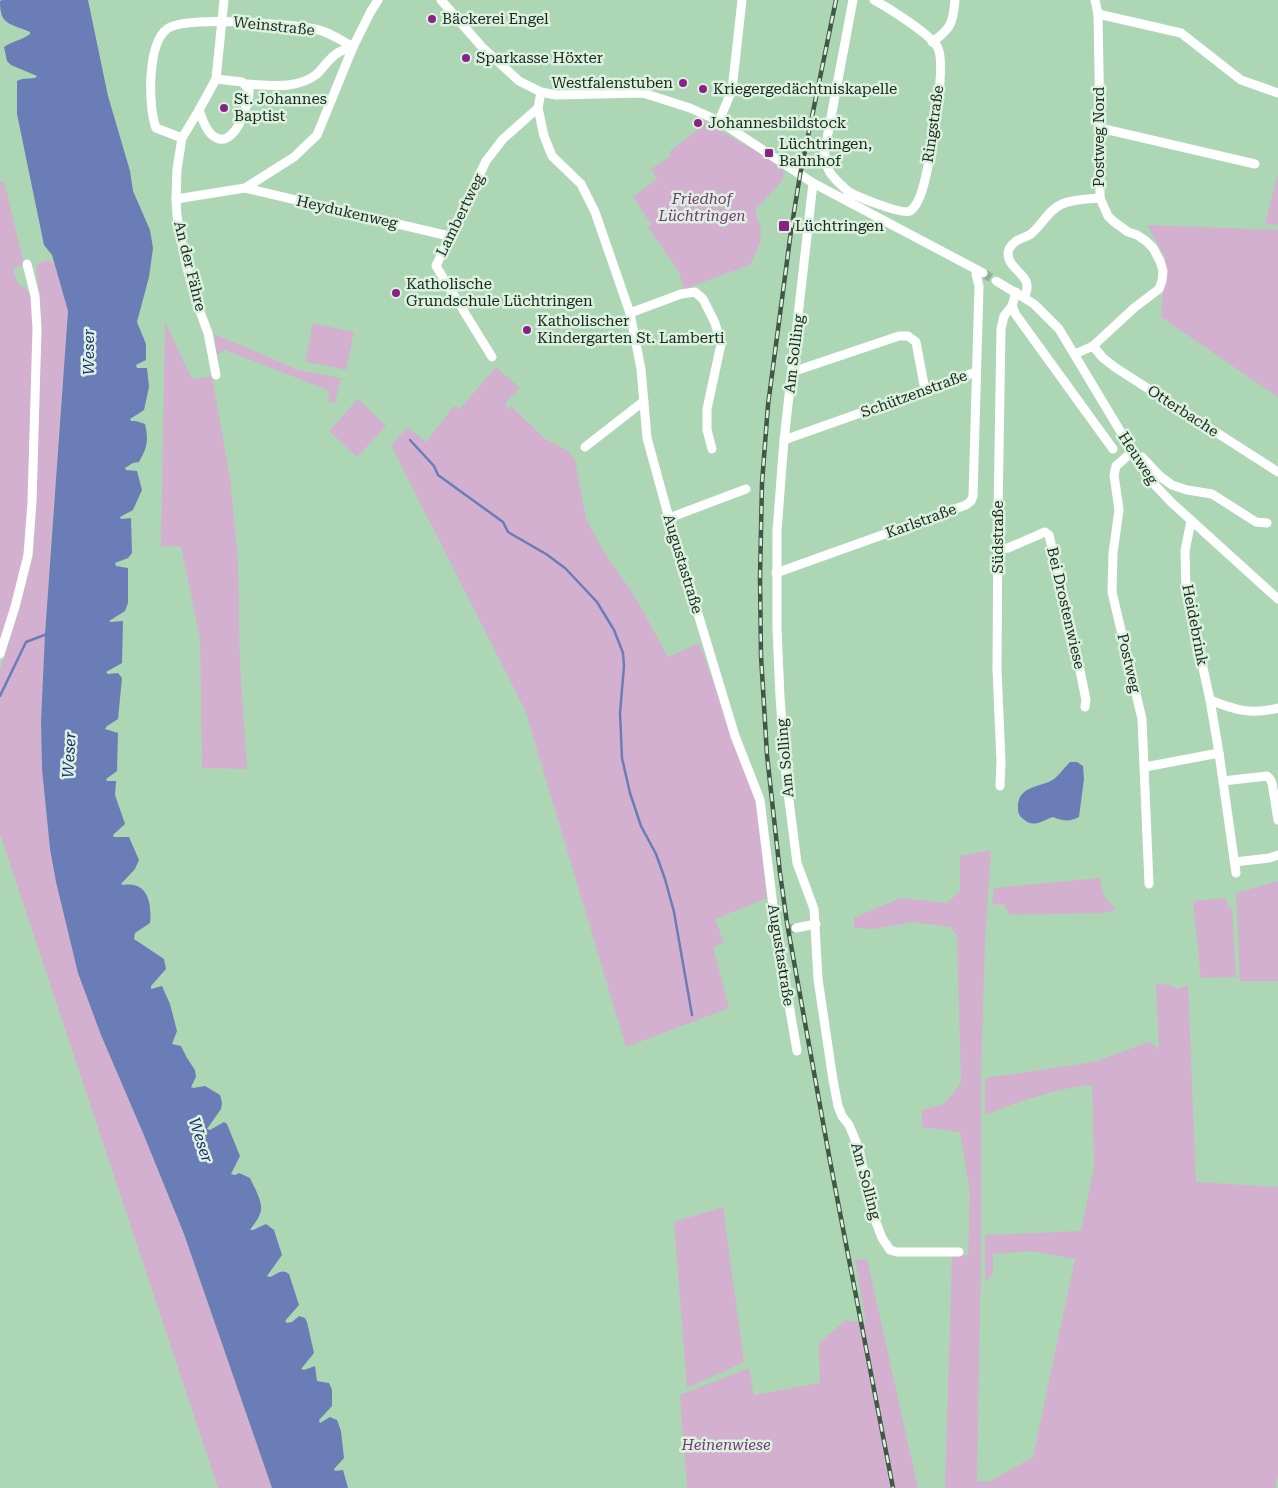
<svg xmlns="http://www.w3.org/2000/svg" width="1278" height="1488" viewBox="0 0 1278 1488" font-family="'Roboto Serif',serif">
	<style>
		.green { fill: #d3b0d0 }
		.water { fill: #6a7db6 }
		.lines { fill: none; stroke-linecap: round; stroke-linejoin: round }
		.stream { stroke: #6a7db6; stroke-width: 2.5 }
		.minor-tunnel { stroke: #8fb396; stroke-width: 9; stroke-dasharray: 9 4.5; stroke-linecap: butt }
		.minor { stroke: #fff; stroke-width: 9 }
		.rail-casing { stroke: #415845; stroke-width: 4.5 }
		.rail { stroke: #dcf1df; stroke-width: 2.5; stroke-dasharray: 8; stroke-linecap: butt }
		.poi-dot { fill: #8a2187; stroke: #dcf1df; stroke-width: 2 }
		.labels { text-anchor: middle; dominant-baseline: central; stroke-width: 5; stroke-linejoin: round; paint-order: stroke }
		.poi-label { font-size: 15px; fill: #19291c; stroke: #dcf1df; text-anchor: start }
		.street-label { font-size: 15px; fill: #19291c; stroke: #dcf1df }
		.park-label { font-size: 15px; font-style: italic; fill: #773773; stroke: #dcf1df }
		.water-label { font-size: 16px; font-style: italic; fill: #1c2b70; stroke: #dcf1df }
	</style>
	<rect width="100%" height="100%" fill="#add6b4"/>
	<g class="green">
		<polygon points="706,123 779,164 784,172 782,181 755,210 761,230 760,243 750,265 684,289 679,272 648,227 651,224 633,197 657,179 651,169 671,156 669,152"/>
		<polygon points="1278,173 1278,225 1265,224"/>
		<polygon points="4,181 24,264 13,269 18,284 24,287 30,294 33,314 31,438 28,511 24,555 0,647 0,182"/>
		<polygon points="1147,225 1278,230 1278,397 1161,317 1165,257"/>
		<polygon points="49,260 54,263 68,311 45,634 41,721 42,769 50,849 56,882 101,1035 143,1133 184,1234 272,1488 218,1488 0,834 0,670 19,609 33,557 36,503 41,329 40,296 36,267 37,264"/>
		<polygon points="165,322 192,379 212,376 230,478 238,560 240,665 247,769 202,768 200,638 181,547 161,546"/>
		<polygon points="313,323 354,332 346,370 305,361"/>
		<polygon points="214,334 299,370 341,378 335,403 328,401 330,391 225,350 217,355"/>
		<polygon points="496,367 520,388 505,403 508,410 511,406 545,439 567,450 575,460 586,519 605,554 634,595 668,657 699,643 756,802 767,898 715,919 724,943 713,947 729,1008 626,1047 525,710 391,445 408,427 426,442 454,406 460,409"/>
		<polygon points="358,399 386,426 357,457 329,431"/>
		<path d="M991,850L985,941L981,1077V1255L977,1481L989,1482L1033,1457L1075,1259L1030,1251L993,1254V1273L985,1283V1235L1081,1231L1094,1168L1092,1085C1054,1089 1020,1101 985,1115V1078L1094,1062L1149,1042L1159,1049L1156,984L1171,985L1177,989L1188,985L1196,1182L1278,1187V1475L1275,1488H945L952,1256L968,1255L970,1193L960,1132L922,1127V1110L944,1104L961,1083L957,935L950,927L914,922L874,929L854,928V918L900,898L947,903L960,891V856Z"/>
		<polygon points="1100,878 1103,894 1116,910 1101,913 1010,915 1004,905 992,904 994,888"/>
		<polygon points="1278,881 1278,981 1240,981 1236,893"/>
		<polygon points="1226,898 1228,907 1232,909 1236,977 1201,978 1193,901"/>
		<polygon points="723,1207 744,1362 687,1388 674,1222"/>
		<polygon points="867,1259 918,1488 687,1488 680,1395 749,1368 754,1395 820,1383 819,1343 846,1320 866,1323 855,1260"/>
	</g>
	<g class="water">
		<path d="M2,0H88L108,96L130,171L133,191L150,230L153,248L149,277L137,322L146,344V360L136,365L137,368H147L149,387L144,410L130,419L131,421H136L145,424C149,441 147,448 139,462L133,463L125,468L126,470L137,471L142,490L133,510L120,517L121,519L131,518L132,553L128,558L115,563L116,566L128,568V603L125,611L109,621L111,622L123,621L122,663L106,672L108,674L118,673L122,678L118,719L107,726L105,729L118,733L117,771L106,779L107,781H116L115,795L125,824L113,835L114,837H129L139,860L135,869L121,884L123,885C148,881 152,903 150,923L135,933L134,939L164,959L166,969L151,986V989L162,986L170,1004L177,1031L172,1044L181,1046L187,1058L195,1070L196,1077L191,1087L193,1088L205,1086L220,1095L222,1103L221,1109L207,1129L210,1130L224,1122L227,1124L240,1156L231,1174L235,1175L239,1173L250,1178C254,1188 266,1205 259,1216C257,1221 253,1225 250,1230H253L266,1224L274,1230L282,1255L267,1276L270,1277C277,1274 282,1268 289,1274L299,1305L285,1321L287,1323L292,1322L299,1316L305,1318L307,1322L314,1353L301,1369L304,1370L315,1366L317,1381L329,1383L332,1390V1406L319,1420L320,1423L330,1417L337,1420L341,1431L344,1458L334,1469L335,1471L343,1470L348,1488H272L184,1234L143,1133L101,1035L78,973L56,882L50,849L42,769L41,721L45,634L68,311L52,255L44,245L17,114V81L22,79L35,78L37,76L11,65L7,61L4,47C13,41 22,40 30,34V32C10,23 0,26 0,1Z"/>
		<path d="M1070,762H1077L1083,766L1084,779L1079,817C1070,822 1063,821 1053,817C1041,821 1033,829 1022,818C1019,815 1018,813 1018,808C1017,785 1041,788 1054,779C1060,774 1065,767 1070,762Z"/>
	</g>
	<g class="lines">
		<g class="stream">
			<polyline points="410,440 434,466 438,475 503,522 508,532 546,554 565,568 597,602 614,630 623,653 624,666 620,713 622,758 630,793 641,826 656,854 665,879 674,912 692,1015"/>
			<polyline points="0,696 26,642 47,634"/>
		</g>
		<g class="minor-tunnel">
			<polyline points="983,273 996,281"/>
			<polyline points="786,929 796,928"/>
		</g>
		<g class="minor">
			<polyline points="441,0 482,47 519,81 541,92 556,95 643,93 690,108 719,121 813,183 983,273"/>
			<polyline points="1098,14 1181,33 1241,80 1278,93"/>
			<path d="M932,42C951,29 953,23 955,0"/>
			<path d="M246,84C269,85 297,90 317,74C324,67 330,57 339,52C343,50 349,48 353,47"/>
			<polyline points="541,92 538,108 544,136 552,156 581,184 595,212 630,313 641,369 647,438 669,518 735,736 760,800 776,930 797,1051"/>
			<path d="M199,110C202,118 205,129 212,135C233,154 250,104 249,89L242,82L216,79"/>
			<polyline points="719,121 732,90 742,0"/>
			<polyline points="1100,128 1255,164"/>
			<path d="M182,138L156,128C148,107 147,44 167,29C185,15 294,24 319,30C331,33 342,41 353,47"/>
			<polyline points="813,183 784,440 777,531 777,629 780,697 786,777 797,863 814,909 818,979 833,1080 838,1106 842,1116 849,1125 859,1149 867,1188 874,1217 882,1238 890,1250 897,1252 959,1252"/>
			<polyline points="245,188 449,236"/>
			<path d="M849,192C858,197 902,215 910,211C916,207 920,197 922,191C929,167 947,68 938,48C932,35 887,7 874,0"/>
			<path d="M847,197L849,192C834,179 823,170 825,149L853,0"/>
			<polyline points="176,199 245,188 294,157 317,135 353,47 371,11 378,0"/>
			<polyline points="996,281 1034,304 1059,329 1143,469 1153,483 1171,502 1278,599"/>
			<path d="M1024,297C1036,275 1009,272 1008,254C1008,249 1011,245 1015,242C1020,238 1028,237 1032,233C1043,224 1048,210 1062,204C1073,199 1087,199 1100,198"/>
			<polyline points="1012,306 1016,315 1113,449"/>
			<polyline points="630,313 681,294 695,292 703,299 715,323 721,344 707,409 707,430 712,449"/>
			<polyline points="1093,346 1103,358 1116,368 1278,472"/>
			<polyline points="1075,354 1093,346 1134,308 1159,289 1162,281 1163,271 1160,261 1153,248 1146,241 1137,235 1128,232 1113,221 1108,216 1100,198 1100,128 1098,14 1095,0"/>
			<polyline points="492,357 436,266 486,161 503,139 538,108"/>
			<polyline points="792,372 899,336 908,336 916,342 925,390"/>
			<polyline points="216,375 208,333 195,298 185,260 177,216 176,199 177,169 182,138 199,110 216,79 224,0"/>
			<polyline points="784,440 976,372"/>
			<polyline points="585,447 644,401"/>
			<polyline points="1132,452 1116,466 1114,475 1119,510 1113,553 1112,592 1142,719 1149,884"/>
			<polyline points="1137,459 1142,457 1161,477 1172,485 1187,490 1212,494 1256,522 1267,523"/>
			<polyline points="669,518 746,489"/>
			<polyline points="1191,521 1185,551 1186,590 1210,700 1219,753 1236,873"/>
			<polyline points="998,549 1008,548 1045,532 1049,535 1073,636 1086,700 1085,707"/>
			<polyline points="776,573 966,505 971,501 973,496 979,286 976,274 977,270"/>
			<polyline points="0,654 15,607 28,555 32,502 37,329 35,296 27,264"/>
			<path d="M1210,700C1235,710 1251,715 1278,708"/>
			<polyline points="1145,767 1219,753"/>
			<polyline points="1223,781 1267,776 1270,779 1272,783 1278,820"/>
			<polyline points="1000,786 1001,762 997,669 998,514 1001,329 1004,316 1012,306 1016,292"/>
			<polyline points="1235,862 1269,858 1278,855"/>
			<polyline points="796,928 816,924"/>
		</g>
		<g class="rail-casing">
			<polyline id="rail" points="836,0 800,175 791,231 768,405 762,483 760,578 761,656 767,755 780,873 787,923 830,1161 893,1488"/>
		</g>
		<use href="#rail" class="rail"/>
	</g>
	<g class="poi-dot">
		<circle cx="432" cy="19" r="5"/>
		<circle cx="466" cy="58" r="5"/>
		<circle cx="683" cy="83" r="5"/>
		<circle cx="703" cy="89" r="5"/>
		<circle cx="224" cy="108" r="5"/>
		<circle cx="698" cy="123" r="5"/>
		<rect x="764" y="148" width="10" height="10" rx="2.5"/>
		<rect x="778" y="220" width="12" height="12" rx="2.5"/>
		<circle cx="396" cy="293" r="5"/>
		<circle cx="527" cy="330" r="5"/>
	</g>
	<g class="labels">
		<g class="poi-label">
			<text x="442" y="19">Bäckerei Engel</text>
			<text x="476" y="58">Sparkasse Höxter</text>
			<text x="673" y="83" text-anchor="end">Westfalenstuben</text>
			<text x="713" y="89">Kriegergedächtniskapelle</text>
			<text x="234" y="99">St. Johannes<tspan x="234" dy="17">Baptist</tspan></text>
			<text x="708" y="123">Johannesbildstock</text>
			<text x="779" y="144">Lüchtringen,<tspan x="779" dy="17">Bahnhof</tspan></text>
			<text x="795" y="226">Lüchtringen</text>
			<text x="406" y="284">Katholische<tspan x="406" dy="17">Grundschule Lüchtringen</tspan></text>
			<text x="537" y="321">Katholischer<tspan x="537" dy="17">Kindergarten St. Lamberti</tspan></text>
		</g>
		<g class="street-label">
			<text transform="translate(274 26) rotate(6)">Weinstraße</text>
			<text transform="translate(933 124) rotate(-82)">Ringstraße</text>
			<text transform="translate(1099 137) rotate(-90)">Postweg Nord</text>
			<text transform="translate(347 212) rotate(13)">Heydukenweg</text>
			<text transform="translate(460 215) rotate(-64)">Lambertweg</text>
			<text transform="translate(190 266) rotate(76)">An der Fähre</text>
			<text transform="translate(794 354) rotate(-83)">Am Solling</text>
			<text transform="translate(914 394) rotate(-20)">Schützenstraße</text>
			<text transform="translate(1183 411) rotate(33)">Otterbache</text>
			<text transform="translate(1138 458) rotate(57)">Heuweg</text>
			<text transform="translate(921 521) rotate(-20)">Karlstraße</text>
			<text transform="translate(998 537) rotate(-90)">Südstraße</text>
			<text transform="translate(683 564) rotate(73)">Augustastraße</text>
			<text transform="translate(1066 608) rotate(77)">Bei Drostenwiese</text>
			<text transform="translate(1195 625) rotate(79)">Heidebrink</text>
			<text transform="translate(1129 663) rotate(77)">Postweg</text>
			<text transform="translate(785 758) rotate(-95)">Am Solling</text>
			<text transform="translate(781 955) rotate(81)">Augustastraße</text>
			<text transform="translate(866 1181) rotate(75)">Am Solling</text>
		</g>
		<g class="park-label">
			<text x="702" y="199">Friedhof<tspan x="702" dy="17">Lüchtringen</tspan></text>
			<text x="726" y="1445">Heinenwiese</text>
		</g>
		<g class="water-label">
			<text transform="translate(88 352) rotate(-90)">Weser</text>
			<text transform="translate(69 755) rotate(-87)">Weser</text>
			<text transform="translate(201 1140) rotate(72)">Weser</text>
		</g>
	</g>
</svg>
